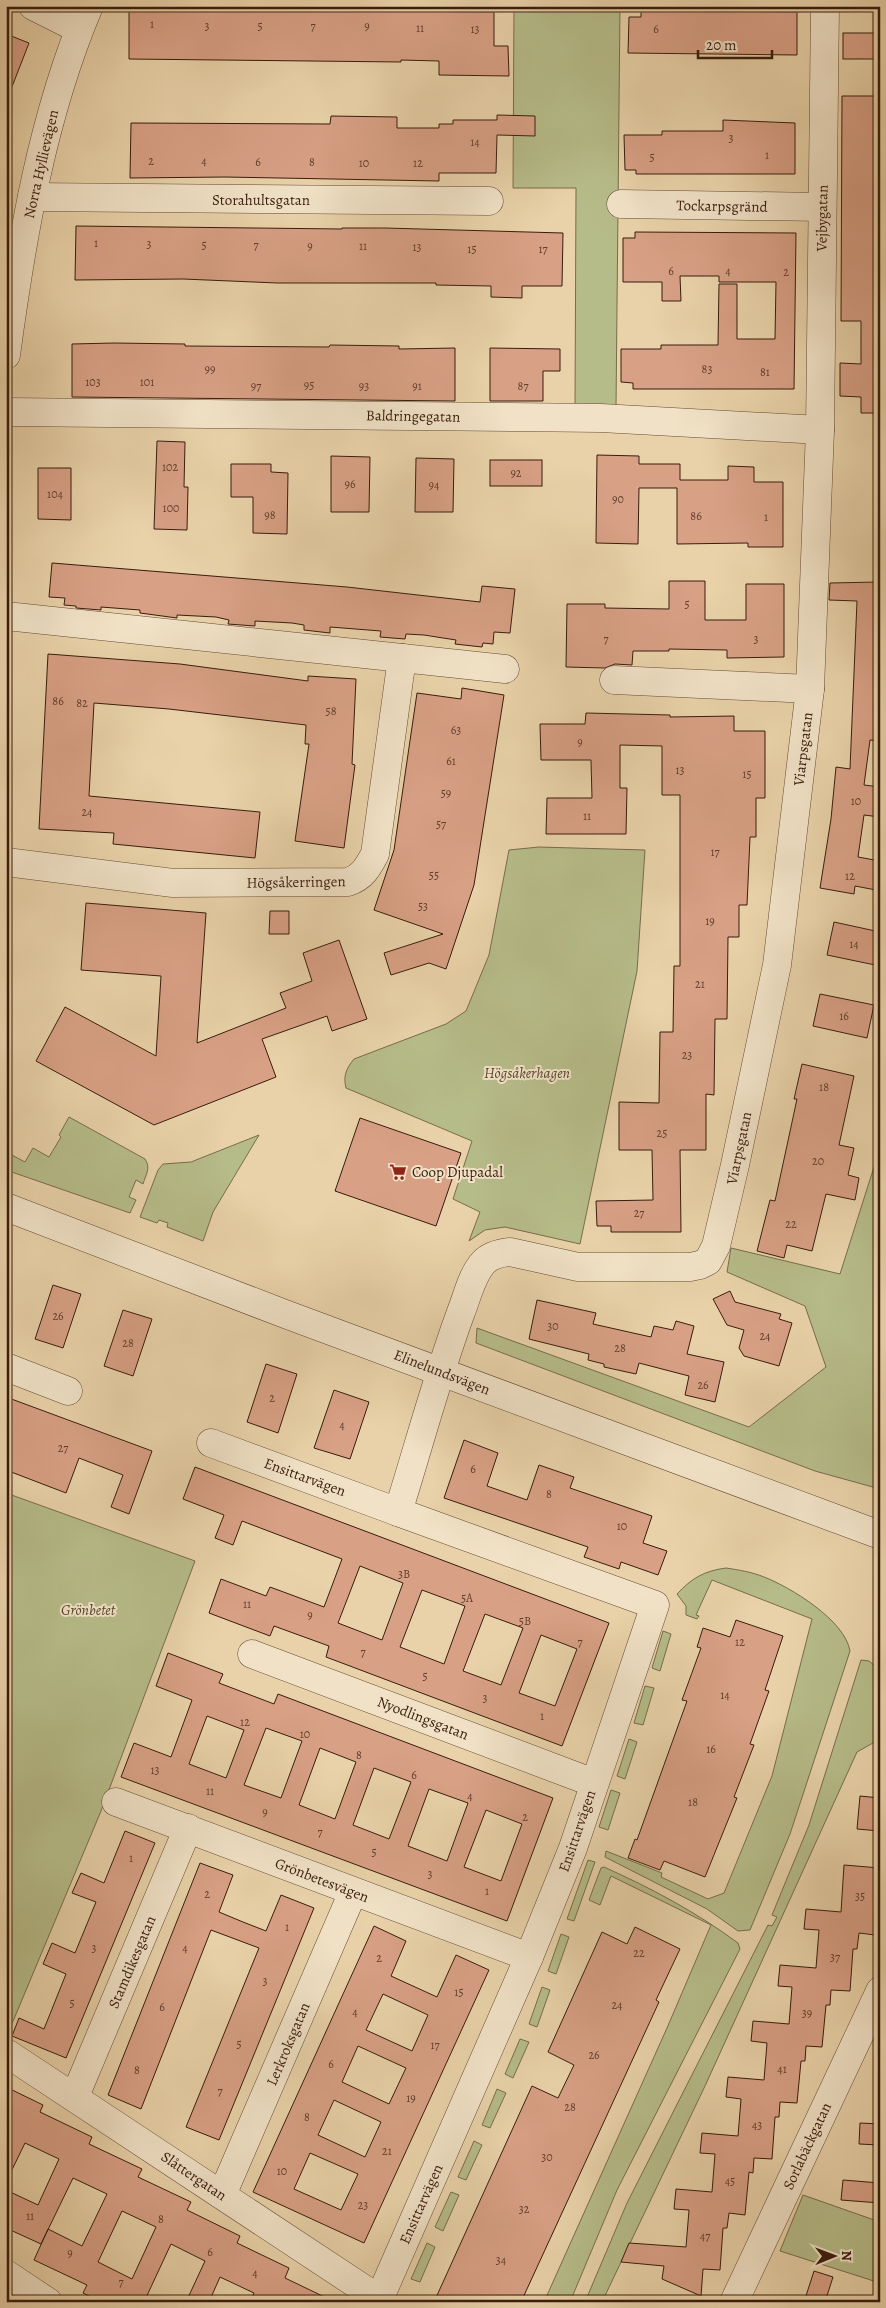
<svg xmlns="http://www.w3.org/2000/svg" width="886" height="2308" viewBox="0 0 886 2308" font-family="Alegreya,serif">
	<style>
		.green { fill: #b6bc89; stroke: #786c4c }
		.building { fill: #d8a085; stroke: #391c0e; fill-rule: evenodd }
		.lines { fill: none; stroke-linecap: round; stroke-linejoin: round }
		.minor-casing { stroke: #654a35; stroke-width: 29 }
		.minor { stroke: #f1e2c7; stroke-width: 28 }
		.labels { text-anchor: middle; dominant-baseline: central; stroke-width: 4; stroke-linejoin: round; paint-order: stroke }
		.number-label { font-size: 12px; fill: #613d2c }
		.street-label { font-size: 15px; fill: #391c0e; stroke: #f1e2c7 }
		.park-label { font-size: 15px; font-style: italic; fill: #58442d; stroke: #f1e2c7 }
		.poi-label { font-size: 15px; fill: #391c0e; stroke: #f1e2c7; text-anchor: start }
	</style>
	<rect width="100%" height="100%" fill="#e9d2a9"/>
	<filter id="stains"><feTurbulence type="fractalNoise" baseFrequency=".004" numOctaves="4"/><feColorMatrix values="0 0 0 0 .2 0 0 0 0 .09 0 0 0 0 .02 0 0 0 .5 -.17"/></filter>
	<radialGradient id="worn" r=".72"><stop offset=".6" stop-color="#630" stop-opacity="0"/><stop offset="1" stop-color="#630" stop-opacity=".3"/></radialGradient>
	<g class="green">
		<polygon points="514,6 620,6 616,408 575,408 576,188 513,188"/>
		<path d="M539,847L645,850L637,971L580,1244L505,1227L485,1230L469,1241L480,1212L453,1199L472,1141L346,1088C343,1076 346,1069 354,1059L446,1024L466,1011L489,955L509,850Z"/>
		<path d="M69,1117L145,1159C151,1168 146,1174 143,1184L136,1180L129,1197L136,1200L130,1213L6,1170V1152L25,1162L33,1148L49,1157L61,1137L59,1135Z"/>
		<polygon points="259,1135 213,1212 203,1241 167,1227 168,1223 159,1220 157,1223 140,1217 158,1170 163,1164 191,1162"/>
		<polygon points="880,1148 880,1489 815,1471 476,1343 477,1328 749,1427 826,1367 805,1306 727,1272 731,1248 840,1274"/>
		<polygon points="6,1493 195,1561 101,1811 6,2038"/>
		<path d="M726,1568C739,1570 752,1572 764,1577C790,1587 845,1620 850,1651L790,1834L750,1930L738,1931L707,1909L605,1857L606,1851L662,1873L661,1877L708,1899L724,1893L772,1776L812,1619L712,1580L696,1615L699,1616L697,1619L686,1615V1606L677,1594C692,1578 704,1571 726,1568Z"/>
		<polygon points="663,1631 671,1634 660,1671 652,1668"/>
		<polygon points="861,1660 869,1661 880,1670 880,1739 857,1752 705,2086 602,2302 585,2302 627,2203 768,1925 772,1926 777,1917 772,1915 809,1825"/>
		<polygon points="645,1686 654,1688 643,1725 634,1723"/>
		<polygon points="629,1739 637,1742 625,1779 617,1776"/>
		<polygon points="611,1790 620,1793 608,1830 599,1827"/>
		<polygon points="588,1860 595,1862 574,1921 567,1919"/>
		<path d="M604,1867C651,1888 696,1912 738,1943L740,1949L617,2190L570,2302H544L667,2028L711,1925L611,1876L600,1905L589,1900L601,1868Z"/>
		<polygon points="561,1934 569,1937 556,1974 548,1971"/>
		<polygon points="542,1987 550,1990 537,2027 529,2024"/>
		<polygon points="520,2039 529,2042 513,2078 505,2074"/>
		<polygon points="497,2089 506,2093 490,2128 482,2125"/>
		<polygon points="474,2141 482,2145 466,2180 458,2177"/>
		<polygon points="451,2192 459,2195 443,2231 435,2227"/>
		<polygon points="803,2195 880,2222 880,2283 780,2251"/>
		<polygon points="427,2243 435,2247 420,2282 411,2279"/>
	</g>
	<g class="building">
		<polygon points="129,6 174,6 174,9 241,10 293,9 293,7 388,7 388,11 494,12 494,46 508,46 509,76 439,75 439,61 401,60 401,62 129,59"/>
		<polygon points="641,10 797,12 797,55 628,53 629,17 641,17"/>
		<rect x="843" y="33" width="37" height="26"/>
		<polygon points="6,34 29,43 8,97 6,97"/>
		<polygon points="842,96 880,96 880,413 861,413 861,397 840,396 840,363 861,364 861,321 841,321"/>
		<polygon points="497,115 535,116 535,136 497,135 496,173 439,173 439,181 225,177 130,178 131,123 330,124 331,116 397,117 397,128 439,128 439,124 453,124 453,120 497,120"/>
		<polygon points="723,120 795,123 795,174 636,174 636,170 625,170 624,135 662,135 662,131 723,131"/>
		<polygon points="76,226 342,229 342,228 385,228 563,233 562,286 522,286 522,298 491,297 491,286 436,285 436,283 277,283 183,279 75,280"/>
		<polygon points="635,232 796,233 794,389 633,389 633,383 621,382 621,349 661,349 661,345 718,345 719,284 737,284 737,339 775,339 776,282 719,282 719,276 680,276 681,301 662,301 662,282 623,282 623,238 635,238"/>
		<polygon points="114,343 185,344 185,346 329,347 330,345 399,346 399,349 455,348 455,401 72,397 72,344"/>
		<polygon points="490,348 560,349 560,371 543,371 543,401 490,401"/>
		<polygon points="157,441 185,442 184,487 188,487 187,530 154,529"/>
		<polygon points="597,455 639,456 639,464 680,464 680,480 728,480 728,466 754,467 754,482 783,482 783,547 748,547 748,543 677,544 677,488 639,488 638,544 596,543"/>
		<polygon points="331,456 370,457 369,512 331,512"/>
		<polygon points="416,458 454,459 453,512 415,512"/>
		<rect x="490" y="460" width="52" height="26"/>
		<polygon points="231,464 271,464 271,472 288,473 287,534 253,533 253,497 231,497"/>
		<polygon points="38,468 71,468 71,520 38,519"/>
		<polygon points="52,563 347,587 480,602 482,586 515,589 510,633 494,632 493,644 483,643 482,647 455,644 456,640 424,635 406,634 405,639 380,637 381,631 330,627 330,633 304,630 304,625 292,623 255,621 255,626 228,624 229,620 216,617 177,615 177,618 140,613 140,610 101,607 101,610 76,608 76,606 64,605 65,598 49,597"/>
		<polygon points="669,581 705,581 705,620 746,620 746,584 784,584 784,657 727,658 727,650 669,649 669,651 633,651 632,665 615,664 605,668 566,667 567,604 605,604 605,608 669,609"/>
		<polygon points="880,582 880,741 870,740 864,785 880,787 880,817 864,815 858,857 880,861 880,865 876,890 855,886 854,894 820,888 831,819 836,767 850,769 857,601 829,600 830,583"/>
		<polygon points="48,654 180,664 308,681 308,676 356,679 352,764 355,765 344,848 295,841 309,744 305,744 306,725 169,709 94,703 89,796 260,812 255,858 113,844 114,833 39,829"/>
		<polygon points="462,688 504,695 474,885 446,969 429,963 391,975 384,953 443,934 374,910 394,850 417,693 461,699"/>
		<polygon points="586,713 670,715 670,717 734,716 734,731 765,731 765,798 756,798 756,837 750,837 747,905 739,905 739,937 728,937 727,1019 715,1019 714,1095 706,1094 706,1150 680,1150 681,1232 611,1232 611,1226 597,1226 596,1201 653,1200 652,1150 619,1150 619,1102 659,1103 660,1032 673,1032 674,966 680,966 680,795 662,795 662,746 620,745 620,788 627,788 626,834 546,834 547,798 592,798 591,760 541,760 540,724 585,724"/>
		<polygon points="86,903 206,913 197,1043 286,1008 280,993 312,981 303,953 339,940 367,1019 332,1031 327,1016 262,1039 276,1077 154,1125 36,1061 65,1007 156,1056 161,976 81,970"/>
		<polygon points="270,911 289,911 289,934 269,934"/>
		<polygon points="834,922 880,932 880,966 827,955"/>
		<polygon points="820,994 874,1005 867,1038 813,1026"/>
		<polygon points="802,1064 854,1076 839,1145 854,1148 848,1175 859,1178 855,1200 826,1194 812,1251 787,1245 784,1258 757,1251 770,1200 775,1201 797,1099 794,1099"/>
		<polygon points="360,1118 461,1153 436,1226 335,1191"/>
		<polygon points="53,1285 81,1294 63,1348 35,1339"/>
		<polygon points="730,1291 735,1302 781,1314 779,1319 792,1323 779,1366 744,1356 739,1348 744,1330 727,1325 713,1299"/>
		<polygon points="537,1300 596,1313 593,1324 651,1337 654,1326 673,1330 676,1321 694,1326 687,1354 724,1362 715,1402 685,1395 689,1376 639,1363 636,1374 604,1367 604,1364 588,1360 589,1354 529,1339"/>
		<polygon points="123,1310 152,1319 133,1376 104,1366"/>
		<polygon points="266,1364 297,1374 278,1433 247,1422"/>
		<polygon points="334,1390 369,1402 350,1459 314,1448"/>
		<polygon points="6,1397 152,1451 129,1514 111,1507 123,1475 79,1458 66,1493 6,1470"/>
		<polygon points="464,1440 498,1453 487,1486 527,1500 539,1465 574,1477 570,1488 652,1516 643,1543 667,1551 658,1575 621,1562 619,1569 584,1557 588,1547 444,1498"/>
		<path d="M195,1467L609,1623L562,1746L326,1657L329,1646L274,1626L270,1636L209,1613L221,1579L266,1596L270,1587L324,1607L342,1559L242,1521L233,1545L215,1538L224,1515L183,1499ZM360,1566L403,1583L382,1640L338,1623ZM422,1590L465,1606L444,1664L400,1647ZM485,1614L523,1628L501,1685L463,1671ZM541,1635L577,1649L555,1706L519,1693Z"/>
		<polygon points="736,1620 783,1636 765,1690 769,1691 750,1744 754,1745 734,1797 737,1798 705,1877 664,1861 660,1870 628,1858 635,1839 637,1840 687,1701 682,1700 701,1648 697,1647 703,1628 730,1637"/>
		<path d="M168,1653L223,1674L219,1683L274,1704L278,1694L553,1798L507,1921L121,1777L134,1743L171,1757L192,1700L156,1686ZM207,1716L244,1730L226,1778L189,1764ZM266,1728L302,1741L281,1798L244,1785ZM320,1748L356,1762L335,1819L299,1805ZM374,1768L411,1782L389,1839L353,1825ZM429,1789L468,1803L447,1861L408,1846ZM486,1810L522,1824L501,1881L464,1867Z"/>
		<polygon points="860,1796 880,1798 880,1831 857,1829"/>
		<polygon points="125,1831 155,1843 66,2058 12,2036 19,2018 44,2029 66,1974 43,1964 52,1943 75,1953 96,1902 72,1893 81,1873 104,1883"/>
		<polygon points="200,1863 233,1875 219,1912 243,1922 266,1931 281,1895 314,1908 219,2140 186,2127 259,1948 211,1930 141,2109 108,2095"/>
		<polygon points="844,1865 880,1868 875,1935 859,1933 857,1949 853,1949 850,1991 831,1990 830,2005 826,2005 822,2047 806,2046 805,2061 801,2061 797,2103 780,2102 779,2117 775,2117 772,2159 754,2158 753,2173 749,2172 745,2215 729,2213 727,2228 723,2228 720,2270 703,2269 701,2296 662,2279 664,2266 621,2262 629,2243 686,2247 689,2210 674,2209 676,2189 712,2192 715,2154 700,2153 702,2133 738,2136 741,2099 726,2097 728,2077 764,2080 767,2043 751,2041 753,2021 789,2024 792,1987 778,1986 780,1965 816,1968 819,1930 804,1929 806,1909 841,1912"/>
		<path d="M374,1926L406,1941L391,1976L437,1997L456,1955L489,1970L364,2243L253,2192ZM383,1994L428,2015L412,2051L366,2030ZM358,2046L406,2068L389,2104L342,2082ZM334,2100L381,2122L365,2157L318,2135ZM310,2153L358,2174L341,2210L294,2189Z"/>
		<polygon points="635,1927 680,1949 656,2000 659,2002 521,2302 434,2302 532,2086 558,2098 574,2065 548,2052 602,1932 627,1944"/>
		<path d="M6,2087L43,2105L40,2112L92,2137L89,2144L142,2169L138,2177L191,2202L187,2210L240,2236L237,2243L289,2268L285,2278L335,2302H250L254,2293L220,2277L209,2302H186L205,2261L171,2244L144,2302H101L83,2293L87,2285L34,2260L48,2229L82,2246L107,2194L73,2178L41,2244L6,2228V2190L38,2205L59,2159L25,2143L6,2182ZM122,2211L156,2227L132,2279L98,2262Z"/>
		<polygon points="860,2123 880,2124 880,2145 859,2144"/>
		<polygon points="843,2180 880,2183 880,2203 841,2200"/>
		<polygon points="814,2271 833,2277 825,2302 804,2302"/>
	</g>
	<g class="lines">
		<g class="minor-casing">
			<g id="minor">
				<polyline points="33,6 79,29"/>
				<polyline points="32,197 489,201"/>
				<polyline points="621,204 822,207"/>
				<path d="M6,355C22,237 42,117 89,6"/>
				<polyline points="6,412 601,418 820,430"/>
				<path d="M6,616L402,658L375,854C368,867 363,877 348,882L173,883L6,862"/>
				<polyline points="402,658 505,669"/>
				<polyline points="614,680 810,689"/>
				<polyline points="6,1207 285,1314 880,1535"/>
				<polyline points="6,1367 68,1391"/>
				<polyline points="211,1443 398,1512"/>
				<polyline points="252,1654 594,1783"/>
				<polyline points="116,1802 529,1957"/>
				<polyline points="8,2054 379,2299"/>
				<polyline points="75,2096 188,1828"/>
				<polyline points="222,2195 353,1892"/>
				<polyline points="6,2274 48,2302"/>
				<path d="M378,2302L529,1957L573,1848L655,1605L398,1512C419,1445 437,1377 461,1312C467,1297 472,1275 483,1263C490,1255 500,1253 510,1252L578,1267H690L700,1265L708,1261L716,1246L735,1165L777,965L810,689L820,430L825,6"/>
				<polyline points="734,2302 880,1991"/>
			</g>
		</g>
		<use href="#minor" class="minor"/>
	</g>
	<defs>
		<g id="supermarket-bare" transform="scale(1.35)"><path d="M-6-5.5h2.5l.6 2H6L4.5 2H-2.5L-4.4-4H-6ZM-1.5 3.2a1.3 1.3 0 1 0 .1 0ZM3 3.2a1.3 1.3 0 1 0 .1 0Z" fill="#8f2418" stroke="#f1e2c7" stroke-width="2.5" paint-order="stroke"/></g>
	</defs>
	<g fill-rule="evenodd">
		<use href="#supermarket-bare" x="398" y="1172"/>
	</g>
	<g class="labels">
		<g class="number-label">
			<text x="152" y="24">1</text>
			<text x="207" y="26">3</text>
			<text x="260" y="26">5</text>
			<text x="313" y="26">7</text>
			<text x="367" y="26">9</text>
			<text x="420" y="28">11</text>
			<text x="475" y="29">13</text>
			<text x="656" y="29">6</text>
			<text x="731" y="138">3</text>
			<text x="475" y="142">14</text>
			<text x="767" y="155">1</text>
			<text x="652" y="157">5</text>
			<text x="151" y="161">2</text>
			<text x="204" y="161">4</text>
			<text x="258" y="162">6</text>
			<text x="312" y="162">8</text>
			<text x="364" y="163">10</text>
			<text x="418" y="163">12</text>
			<text x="96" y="243">1</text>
			<text x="149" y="244">3</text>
			<text x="204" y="245">5</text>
			<text x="256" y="245">7</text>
			<text x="310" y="246">9</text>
			<text x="363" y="246">11</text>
			<text x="417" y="247">13</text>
			<text x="472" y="249">15</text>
			<text x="543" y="249">17</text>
			<text x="671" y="271">6</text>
			<text x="728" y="271">4</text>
			<text x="786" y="272">2</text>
			<text x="210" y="369">99</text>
			<text x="707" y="369">83</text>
			<text x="765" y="372">81</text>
			<text x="93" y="382">103</text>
			<text x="147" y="382">101</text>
			<text x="309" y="385">95</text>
			<text x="256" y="386">97</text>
			<text x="364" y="386">93</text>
			<text x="417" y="386">91</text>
			<text x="523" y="386">87</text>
			<text x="170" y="467">102</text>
			<text x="516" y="473">92</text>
			<text x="350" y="484">96</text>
			<text x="434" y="485">94</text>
			<text x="55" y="494">104</text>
			<text x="618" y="499">90</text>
			<text x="171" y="508">100</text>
			<text x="270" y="515">98</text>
			<text x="696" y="516">86</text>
			<text x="766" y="517">1</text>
			<text x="687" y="604">5</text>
			<text x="606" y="639">7</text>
			<text x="756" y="639">3</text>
			<text x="58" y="701">86</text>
			<text x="82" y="703">82</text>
			<text x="331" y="711">58</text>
			<text x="456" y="730">63</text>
			<text x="580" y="742">9</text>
			<text x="451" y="761">61</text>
			<text x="680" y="770">13</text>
			<text x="747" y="774">15</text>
			<text x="446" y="793">59</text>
			<text x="856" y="801">10</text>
			<text x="87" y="812">24</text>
			<text x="587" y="816">11</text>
			<text x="441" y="824">57</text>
			<text x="715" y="852">17</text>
			<text x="434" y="875">55</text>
			<text x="850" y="876">12</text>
			<text x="423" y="906">53</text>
			<text x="710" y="921">19</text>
			<text x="854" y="944">14</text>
			<text x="700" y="984">21</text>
			<text x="844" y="1016">16</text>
			<text x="687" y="1055">23</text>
			<text x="824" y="1087">18</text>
			<text x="662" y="1133">25</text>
			<text x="818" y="1161">20</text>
			<text x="639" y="1213">27</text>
			<text x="791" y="1224">22</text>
			<text x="58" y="1316">26</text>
			<text x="553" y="1326">30</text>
			<text x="765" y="1336">24</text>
			<text x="128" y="1343">28</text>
			<text x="620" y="1348">28</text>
			<text x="703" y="1385">26</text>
			<text x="272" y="1398">2</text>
			<text x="342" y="1425">4</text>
			<text x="63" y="1448">27</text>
			<text x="473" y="1469">6</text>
			<text x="549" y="1494">8</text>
			<text x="622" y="1526">10</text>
			<text x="404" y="1574">3B</text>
			<text x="467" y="1598">5A</text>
			<text x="247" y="1604">11</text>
			<text x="310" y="1615">9</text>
			<text x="525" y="1621">5B</text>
			<text x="580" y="1642">7</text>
			<text x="740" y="1642">12</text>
			<text x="363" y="1652">7</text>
			<text x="425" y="1676">5</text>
			<text x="725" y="1695">14</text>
			<text x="485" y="1698">3</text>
			<text x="542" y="1716">1</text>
			<text x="245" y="1722">12</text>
			<text x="305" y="1734">10</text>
			<text x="711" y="1749">16</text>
			<text x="359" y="1755">8</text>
			<text x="155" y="1770">13</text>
			<text x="414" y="1775">6</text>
			<text x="210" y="1791">11</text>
			<text x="470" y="1796">4</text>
			<text x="693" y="1802">18</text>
			<text x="265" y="1812">9</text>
			<text x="525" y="1817">2</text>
			<text x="320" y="1832">7</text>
			<text x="374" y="1852">5</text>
			<text x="131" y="1858">1</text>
			<text x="430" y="1874">3</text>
			<text x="487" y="1891">1</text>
			<text x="207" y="1894">2</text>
			<text x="860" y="1896">35</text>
			<text x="287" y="1927">1</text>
			<text x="94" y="1948">3</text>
			<text x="185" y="1948">4</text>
			<text x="639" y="1953">22</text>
			<text x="835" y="1957">37</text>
			<text x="379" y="1958">2</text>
			<text x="265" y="1981">3</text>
			<text x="459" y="1992">15</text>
			<text x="72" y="2003">5</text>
			<text x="617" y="2005">24</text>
			<text x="162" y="2007">6</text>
			<text x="355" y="2012">4</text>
			<text x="807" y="2013">39</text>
			<text x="239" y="2044">5</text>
			<text x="435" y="2045">17</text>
			<text x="594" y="2055">26</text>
			<text x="331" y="2064">6</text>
			<text x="782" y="2069">41</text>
			<text x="137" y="2070">8</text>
			<text x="220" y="2091">7</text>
			<text x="411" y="2098">19</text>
			<text x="570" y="2107">28</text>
			<text x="307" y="2117">8</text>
			<text x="757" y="2125">43</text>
			<text x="387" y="2151">21</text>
			<text x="547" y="2157">30</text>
			<text x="282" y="2171">10</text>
			<text x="730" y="2181">45</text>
			<text x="363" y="2205">23</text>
			<text x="524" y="2209">32</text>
			<text x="30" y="2216">11</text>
			<text x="161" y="2219">8</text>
			<text x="705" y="2236">47</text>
			<text x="210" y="2252">6</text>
			<text x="70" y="2253">9</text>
			<text x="501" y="2260">34</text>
			<text x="255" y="2273">4</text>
			<text x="121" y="2282">7</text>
		</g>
		<g class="street-label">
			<text transform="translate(41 164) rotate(-77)">Norra Hyllievägen</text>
			<text x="261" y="200">Storahultsgatan</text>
			<text transform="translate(722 206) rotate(1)">Tockarpsgränd</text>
			<text transform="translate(822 218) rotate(-89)">Vejbygatan</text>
			<text transform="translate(413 416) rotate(1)">Baldringegatan</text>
			<text transform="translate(803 749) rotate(-83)">Viarpsgatan</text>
			<text transform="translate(296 882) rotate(-1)">Högsåkerringen</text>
			<text transform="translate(739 1148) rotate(-78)">Viarpsgatan</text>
			<text transform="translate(442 1372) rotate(21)">Elinelundsvägen</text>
			<text transform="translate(305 1477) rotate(20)">Ensittarvägen</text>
			<text transform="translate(423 1718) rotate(21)">Nyodlingsgatan</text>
			<text transform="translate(577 1831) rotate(-71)">Ensittarvägen</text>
			<text transform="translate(322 1880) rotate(21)">Grönbetesvägen</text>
			<text transform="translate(132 1962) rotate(-67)">Stamdikesgatan</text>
			<text transform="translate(288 2044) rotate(-67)">Lerkroksgatan</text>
			<text transform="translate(807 2146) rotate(-65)">Sorlabäckgatan</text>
			<text transform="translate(194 2176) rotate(34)">Slåttergatan</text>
			<text transform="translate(421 2204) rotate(-66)">Ensittarvägen</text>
		</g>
		<g class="park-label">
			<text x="527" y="1073">Högsåkerhagen</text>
			<text x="88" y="1610">Grönbetet</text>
		</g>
		<g class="poi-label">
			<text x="412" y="1172">Coop Djupadal</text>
		</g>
	</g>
	<rect width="886" height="2308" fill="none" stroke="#e9d2a9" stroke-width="25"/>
	<rect x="8" y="8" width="871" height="2293" fill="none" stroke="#391c0e" stroke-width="2.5"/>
	<rect x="12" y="12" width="861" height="2283" fill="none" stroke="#391c0e"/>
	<g transform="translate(834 2256) rotate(89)" stroke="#f1e2c7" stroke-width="4" paint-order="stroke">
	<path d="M0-4L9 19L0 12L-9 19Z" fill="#391c0e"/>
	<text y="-8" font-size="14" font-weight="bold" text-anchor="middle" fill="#391c0e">N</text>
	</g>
	<path d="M698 50v8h74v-8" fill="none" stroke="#391c0e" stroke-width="2.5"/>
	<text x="706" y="50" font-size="15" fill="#391c0e" stroke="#f1e2c7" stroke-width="4" paint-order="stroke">20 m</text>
	<rect width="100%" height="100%" filter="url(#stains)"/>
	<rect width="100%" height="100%" fill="url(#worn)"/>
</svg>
